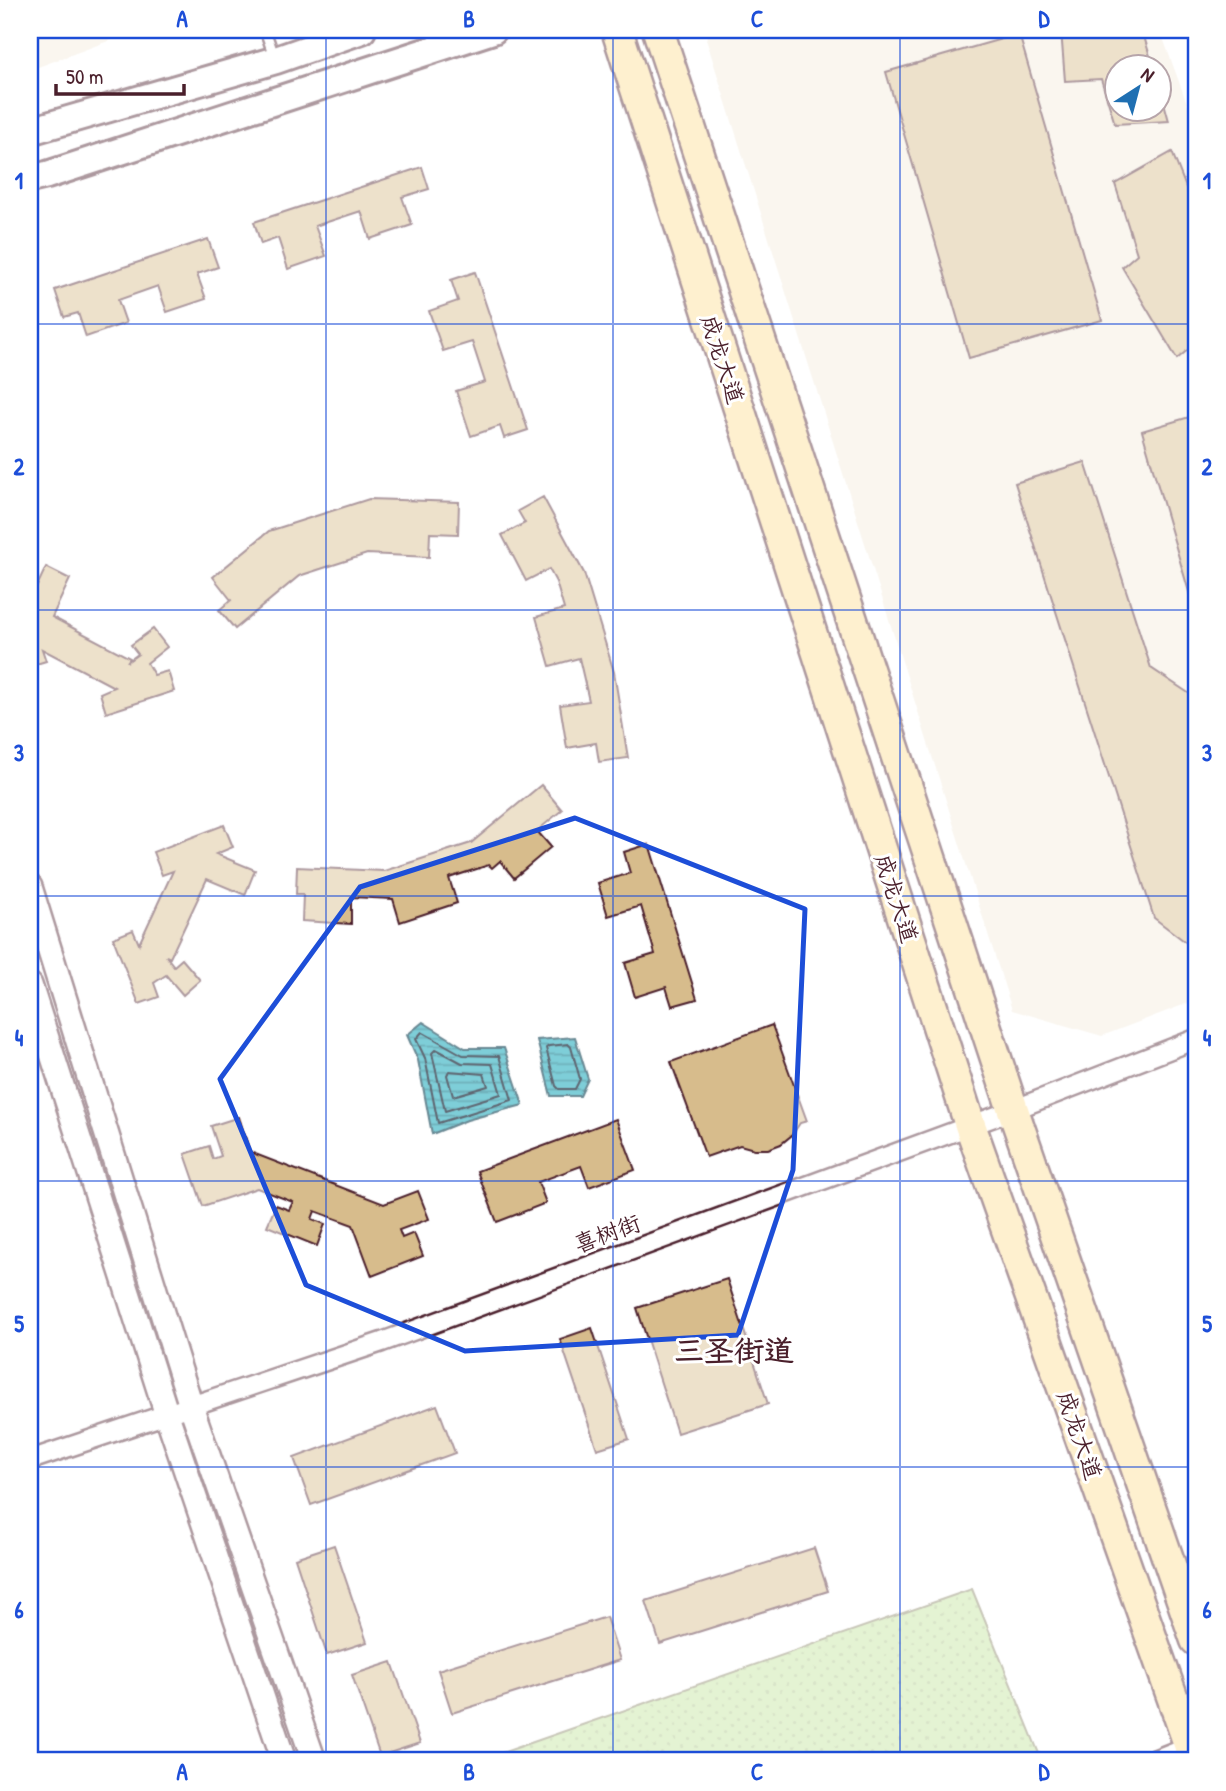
<svg xmlns="http://www.w3.org/2000/svg" width="1226" height="1791" viewBox="0 0 1226 1791" font-family="'Patrick Hand','LXGW WenKai TC',sans-serif">
	<style>
		.built { fill: #f3ebdc; fill-rule: evenodd }
		.park { fill: url(#park-dots); stroke: #868264; stroke-width: 2 }
		.water { fill: url(#water-rules); stroke: #698893; stroke-width: 2 }
		.lines { fill: none; stroke-linecap: round; stroke-linejoin: round }
		.shore { stroke: #5f6570; stroke-width: 2 }
		.building { fill: #d7bc8c; stroke: #4a1f2b; stroke-width: 2 }
		.service-casing { stroke: #4a1f2b; stroke-width: 14 }
		.minor-casing { stroke: #4a1f2b; stroke-width: 23 }
		.tertiary-casing { stroke: #4a1f2b; stroke-width: 28 }
		.secondary-casing { stroke: #4a1f2b; stroke-width: 32 }
		.trunk-casing { stroke: #4a1f2b; stroke-width: 35 }
		.service { stroke: #fff; stroke-width: 9 }
		.minor { stroke: #fff; stroke-width: 18 }
		.tertiary { stroke: #fff; stroke-width: 23 }
		.secondary { stroke: #fff; stroke-width: 26 }
		.trunk { stroke: #fdde96; stroke-width: 30 }
		.marked { fill: none; stroke: #1d4ed8; stroke-width: 5; stroke-linejoin: round }
		.grid { fill: none; stroke: #1d4ed8; stroke-width: 2; stroke-opacity: 0.55 }
		.labels { text-anchor: middle; dominant-baseline: central; stroke-width: 6; stroke-linejoin: round; paint-order: stroke }
		.street-label { font-size: 23px; fill: #4a1f2b; stroke: #fff }
		.district-label { font-size: 30px; font-weight: bold; fill: #4a1f2b; stroke: #fff }
		.neatline { fill: none; stroke: #1d4ed8; stroke-width: 2.5 }
		.grid-label { font-size: 23px; text-anchor: middle; font-weight: bold; fill: #1d4ed8 }
	</style>
	<defs>
		<pattern id="park-dots" width="8" height="8" patternUnits="userSpaceOnUse" patternTransform="scale(1.75)"><rect width="8" height="8" fill="#c3e49d"/><path d="M2 2h.1M6 6h.1" fill="none" stroke="#a9c387" stroke-width="1.8" stroke-linecap="round"/></pattern>
		<pattern id="water-rules" width="6" height="5" patternUnits="userSpaceOnUse" patternTransform="scale(1.75)"><rect width="6" height="5" fill="#7eced8"/><path d="M0 2.5h6" fill="none" stroke="#6eb0ba"/></pattern>
	</defs>
	<rect width="100%" height="100%" fill="#fff"/>
	<filter id="ink" filterUnits="userSpaceOnUse"><feTurbulence type="fractalNoise" baseFrequency=".0143" numOctaves="2"/><feDisplacementMap in="SourceGraphic" scale="14" xChannelSelector="R" yChannelSelector="G"/><feConvolveMatrix kernelMatrix="1 2 1 2 8 2 1 2 1" color-interpolation-filters="sRGB"/></filter>
	<g filter="url(#ink)">
		<g class="built">
			<polygon points="30,30 138,30 30,70"/>
			<path d="M711,30H1160L1196,128V1000L1102,1036L1012,1010L706,39ZM1118,66H1160V108H1118Z"/>
		</g>
		<polygon class="park" points="972,1589 1042,1761 479,1761"/>
		<g class="water">
			<polygon points="423,1022 465,1048 504,1048 523,1105 467,1120 432,1134 418,1060 407,1035"/>
			<polygon points="575,1037 588,1079 580,1096 551,1096 537,1040"/>
		</g>
		<g class="lines">
			<g class="shore">
				<polygon points="422,1032 463,1055 499,1056 512,1100 438,1123 425,1058 416,1039"/>
				<polygon points="568,1044 571,1047 580,1079 575,1089 559,1089 556,1086 546,1048 549,1046"/>
				<polygon points="436,1049 462,1063 492,1064 501,1094 445,1111 432,1053"/>
				<polygon points="449,1071 484,1074 488,1086 453,1096 447,1075"/>
			</g>
		</g>
		<g class="building">
			<polygon points="1061,30 1142,30 1153,66 1118,66 1118,108 1160,108 1160,88 1169,121 1115,124 1101,79 1065,81"/>
			<polygon points="1019,34 1102,320 969,358 886,72"/>
			<polygon points="1172,152 1196,213 1196,343 1177,359 1122,267 1137,254 1115,184"/>
			<polygon points="422,167 429,189 402,197 412,225 370,239 361,211 315,226 326,256 288,269 278,238 261,244 254,222"/>
			<polygon points="208,239 218,267 197,274 206,299 167,312 158,286 118,300 126,323 86,337 78,313 64,317 55,290"/>
			<polygon points="475,272 528,430 504,438 500,426 471,436 456,391 485,382 472,342 443,351 429,311 458,301 451,280"/>
			<polygon points="1196,415 1196,616 1142,431"/>
			<polygon points="1085,462 1151,668 1193,696 1196,711 1196,950 1154,918 1015,483"/>
			<polygon points="543,497 584,573 614,672 628,758 599,762 596,743 567,748 560,705 589,701 579,658 550,666 536,617 564,609 556,582 549,569 526,581 502,535 525,523 518,511"/>
			<polygon points="369,499 459,502 458,534 430,533 429,557 367,554 299,576 235,629 219,610 231,600 213,577 269,531"/>
			<polygon points="46,567 70,579 52,617 130,658 127,662 138,654 131,645 153,629 167,647 147,663 154,675 168,671 174,691 106,713 100,693 114,687 42,649 46,661 30,666 30,601"/>
			<polygon points="541,785 562,810 537,831 551,847 514,878 500,861 492,868 489,865 449,878 457,903 400,922 393,899 351,897 351,924 302,921 303,894 296,894 297,867 384,871 471,843"/>
			<polygon points="224,825 233,847 216,854 255,870 245,895 207,879 170,958 166,956 174,966 182,959 200,980 183,995 166,975 154,983 159,997 139,1004 113,938 133,930 139,944 173,871 162,875 153,852"/>
			<polygon points="649,844 697,999 672,1006 666,987 635,997 625,963 655,954 641,906 608,916 598,883 630,873 624,852"/>
			<polygon points="772,1025 807,1121 800,1123 792,1135 781,1144 768,1149 754,1149 740,1145 706,1157 671,1062"/>
			<polygon points="239,1117 250,1152 384,1204 418,1191 429,1219 399,1230 402,1238 414,1233 423,1256 372,1276 353,1225 315,1211 312,1219 325,1224 317,1246 267,1226 276,1205 289,1210 293,1202 257,1188 203,1206 185,1154 209,1146 213,1159 221,1156 211,1126"/>
			<polygon points="616,1119 635,1170 589,1187 581,1166 538,1182 546,1203 497,1222 477,1171"/>
			<polygon points="727,1279 768,1404 677,1433 637,1308"/>
			<polygon points="592,1328 629,1439 597,1449 560,1339"/>
			<polygon points="437,1405 455,1453 311,1505 294,1458"/>
			<polygon points="334,1545 367,1642 327,1655 295,1558"/>
			<polygon points="814,1548 828,1591 660,1644 646,1601"/>
			<polygon points="606,1617 620,1660 452,1713 438,1670"/>
			<polygon points="392,1662 420,1743 380,1756 352,1675"/>
		</g>
		<g class="lines">
			<g class="service-casing">
				<polyline id="service" points="265,30 275,59"/>
			</g>
			<g class="minor-casing">
				<g id="minor">
					<polyline points="30,1460 382,1342 1013,1110 1196,1039"/>
					<polyline points="1151,1761 1196,1743"/>
				</g>
			</g>
			<g class="tertiary-casing">
				<g id="tertiary">
					<polyline points="30,887 191,1406 314,1761"/>
					<polyline points="30,985 167,1415 284,1761"/>
				</g>
			</g>
			<g class="secondary-casing">
				<g id="secondary">
					<polyline points="30,131 276,60 362,30"/>
					<polyline points="30,179 47,175 493,30"/>
				</g>
			</g>
			<g class="trunk-casing">
				<g id="trunk">
					<polyline points="617,30 970,1125 1195,1761"/>
					<polyline points="658,30 1013,1110 1196,1640"/>
				</g>
			</g>
			<use href="#service" class="service"/>
			<use href="#minor" class="minor"/>
			<use href="#tertiary" class="tertiary"/>
			<use href="#secondary" class="secondary"/>
			<use href="#trunk" class="trunk"/>
		</g>
	</g>
	<path d="M0 0H1226V1791H0ZM575,818L805,909L793,1170L738,1335L465,1351L306,1285L220,1079L360,887Z" fill="#fff" fill-opacity=".55" fill-rule="evenodd"/>
	<path class="marked" d="M575,818L805,909L793,1170L738,1335L465,1351L306,1285L220,1079L360,887Z"/>
	<path class="grid" d="M326,30V1761M613,30V1761M900,30V1761M30,324H1196M30,610H1196M30,896H1196M30,1181H1196M30,1467H1196"/>
	<g class="labels">
		<g class="street-label">
			<text transform="translate(723 359) rotate(72)">成龙大道</text>
			<text transform="translate(897 898) rotate(72)">成龙大道</text>
			<text transform="translate(607 1233) rotate(-20)">喜树街</text>
			<text transform="translate(1080 1435) rotate(71)">成龙大道</text>
		</g>
		<g class="district-label">
			<text x="734" y="1350">三圣街道</text>
		</g>
	</g>
	<rect width="1226" height="1791" fill="none" stroke="#fff" stroke-width="77"/>
	<g transform="translate(1138 88) rotate(36)"><circle r="33" fill="#ffffff" stroke="#b7a5aa" stroke-width="2"/>
	<path d="M0-5L12 26L0 18L-12 26Z" fill="#1f6fb2"/>
	<text y="-10" font-size="19" font-weight="bold" text-anchor="middle" fill="#4a1f2b">N</text>
	</g>
	<path d="M56 84v10h128v-10" fill="none" stroke="#4a1f2b" stroke-width="3.5"/>
	<text x="66" y="84" font-size="21" fill="#4a1f2b" stroke="#ffffff" stroke-width="5" paint-order="stroke">50 m</text>
	<rect x="38" y="38" width="1150" height="1714" class="neatline"/>
	<g class="grid-label">
		<text x="182" y="27">A</text>
		<text x="469" y="27">B</text>
		<text x="757" y="27">C</text>
		<text x="1044" y="27">D</text>
		<text x="19" y="189">1</text>
		<text x="1207" y="189">1</text>
		<text x="19" y="475">2</text>
		<text x="1207" y="475">2</text>
		<text x="19" y="761">3</text>
		<text x="1207" y="761">3</text>
		<text x="19" y="1046">4</text>
		<text x="1207" y="1046">4</text>
		<text x="19" y="1332">5</text>
		<text x="1207" y="1332">5</text>
		<text x="19" y="1618">6</text>
		<text x="1207" y="1618">6</text>
		<text x="182" y="1780">A</text>
		<text x="469" y="1780">B</text>
		<text x="757" y="1780">C</text>
		<text x="1044" y="1780">D</text>
	</g>
</svg>
